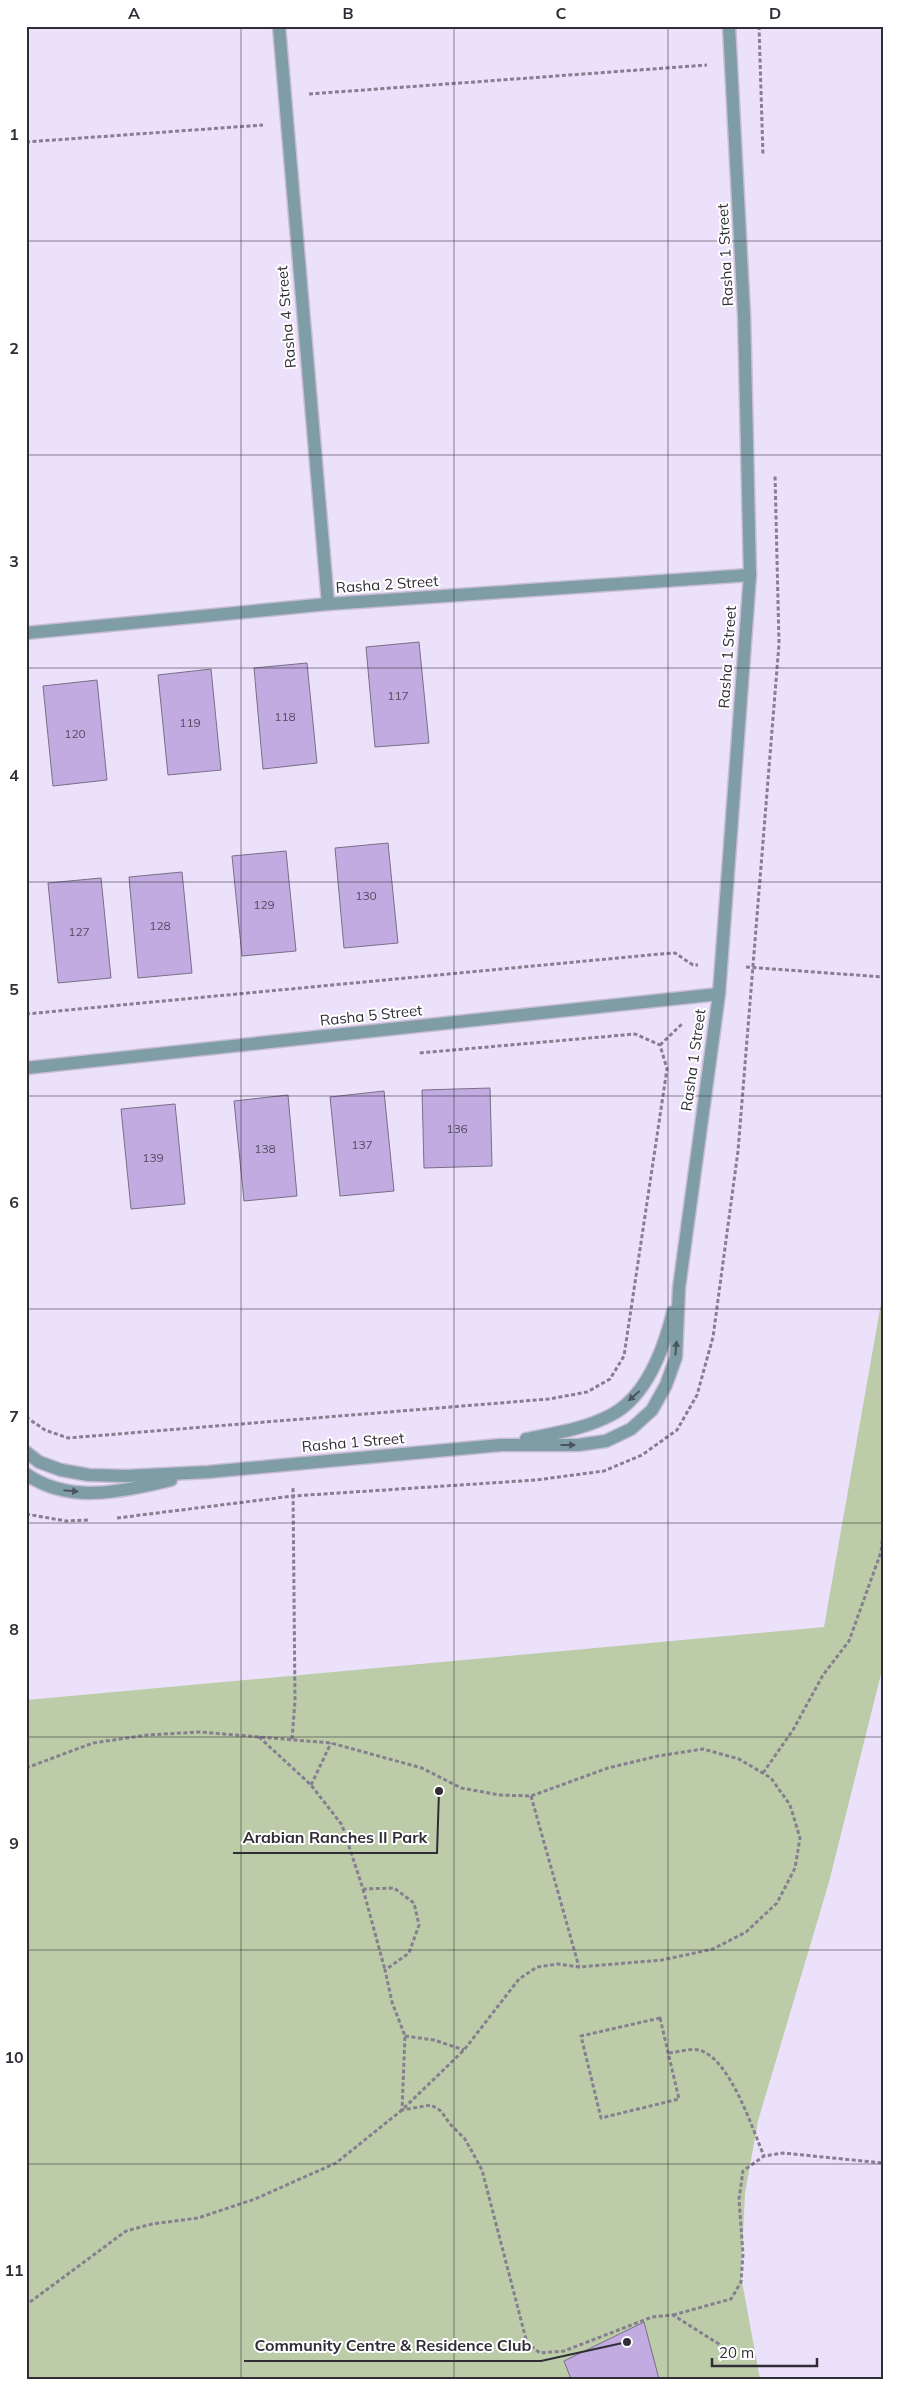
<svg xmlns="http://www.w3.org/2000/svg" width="909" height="2405" viewBox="0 0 909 2405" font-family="Mulish,sans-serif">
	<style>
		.green { fill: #bccca8 }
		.building { fill: #c2abe1; stroke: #796f86 }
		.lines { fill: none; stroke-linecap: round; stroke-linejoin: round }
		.minor-casing { stroke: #c7bdd4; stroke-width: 15 }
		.path { stroke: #867f90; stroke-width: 3; stroke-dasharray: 4 2.5; stroke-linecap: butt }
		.minor { stroke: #7f9da5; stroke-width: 12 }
		.oneway { fill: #4c545e }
		.grid { fill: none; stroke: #312d37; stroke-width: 1; stroke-opacity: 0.55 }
		.labels { text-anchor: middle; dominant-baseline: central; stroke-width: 4; stroke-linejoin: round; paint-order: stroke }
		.number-label { font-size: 12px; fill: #554c62 }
		.street-label { font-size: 15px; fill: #312d37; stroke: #fff }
		.leader { fill: none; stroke: #312d37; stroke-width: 2 }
		.callout-dot { fill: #312d37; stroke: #fff; stroke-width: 2 }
		.callout-label { font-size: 16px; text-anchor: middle; font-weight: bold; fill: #312d37; stroke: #fff; stroke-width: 4; stroke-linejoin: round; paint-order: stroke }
		.neatline { fill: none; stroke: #312d37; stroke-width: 2 }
		.grid-label { font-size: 16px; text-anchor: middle; font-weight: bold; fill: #312d37 }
	</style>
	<rect width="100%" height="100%" fill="#ece1fb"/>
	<polygon class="green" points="883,1292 883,1666 829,1882 758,2121 745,2193 741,2276 760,2379 26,2379 26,1700 824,1627"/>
	<g class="building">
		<polygon points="419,642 429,743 375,747 366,647"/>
		<polygon points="307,663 317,763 263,769 254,668"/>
		<polygon points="211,669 221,770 168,775 158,675"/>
		<polygon points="97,680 107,780 53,786 43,686"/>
		<polygon points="388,843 398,943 344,948 335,848"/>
		<polygon points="286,851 296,951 242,956 232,856"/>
		<polygon points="182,872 192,973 138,978 129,877"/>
		<polygon points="101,878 111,978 58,983 48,883"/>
		<polygon points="490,1088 492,1166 424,1168 422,1090"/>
		<polygon points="384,1091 394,1191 340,1196 330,1097"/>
		<polygon points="288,1095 297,1196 244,1201 234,1101"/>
		<polygon points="175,1104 185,1204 131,1209 121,1109"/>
		<polygon points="644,2322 659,2379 571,2379 564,2361"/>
	</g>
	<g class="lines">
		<g class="minor-casing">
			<g id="minor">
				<polyline points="279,26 328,604"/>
				<polyline points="26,633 328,604 750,575"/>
				<polyline points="26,1068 719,994"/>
				<path d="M526,1439C555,1433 585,1429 611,1415C646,1397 664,1348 673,1312"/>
				<polyline points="26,1452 39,1462 61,1470 89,1475 127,1476 208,1472 501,1445 578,1445 606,1441 631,1429 652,1410 666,1385 676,1357 679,1288 719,994 750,575 744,314 729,26"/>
				<path d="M26,1474C70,1505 123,1491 171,1480"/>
			</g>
		</g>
		<g class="path">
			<polyline points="759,26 763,156"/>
			<polyline points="309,94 707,65"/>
			<polyline points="26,142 263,125"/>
			<polyline points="746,967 883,977"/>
			<polyline points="26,1014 660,954 675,953 693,965 698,965"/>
			<polyline points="660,1045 683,1023"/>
			<polyline points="26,1417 45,1430 68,1438 549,1399 587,1392 610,1379 624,1356 667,1069 660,1045 635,1034 419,1053"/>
			<polyline points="26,1514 66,1521 88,1520"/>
			<polyline points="117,1518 293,1496 536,1480 604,1471 642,1455 677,1430 697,1395 713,1337 738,1151 779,644 775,474"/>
			<polyline points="259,1737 311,1785 342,1825 363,1889 394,1888 414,1903 419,1925 409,1953 385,1970 392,2002 405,2036 402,2110 431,2105 441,2111 450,2124 465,2139 482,2170 527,2343 540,2353 564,2351 652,2317 673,2315 722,2346"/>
			<polyline points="292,1739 295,1701 293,1488"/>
			<polyline points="26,1768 93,1743 147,1735 200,1732 331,1743 422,1768 461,1788 500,1795 531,1796 608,1768 658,1756 703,1749 739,1759 771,1778 790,1805 800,1838 795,1868 777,1903 746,1932 713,1949 662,1960 579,1967 558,1964 537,1967 519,1979 464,2050 402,2110 336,2163 255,2199 198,2218 152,2224 126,2231 26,2305"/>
			<polyline points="763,1773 793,1730 823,1675 849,1641 881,1552 883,1534"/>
			<polyline points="311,1785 331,1743"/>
			<polyline points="531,1796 579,1967"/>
			<polyline points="363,1889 385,1970"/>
			<polygon points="660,2018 679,2099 601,2118 581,2036"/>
			<polyline points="405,2036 434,2040 464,2050"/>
			<path d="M669,2053C678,2052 691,2048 699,2050C730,2058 752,2128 764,2156"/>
			<polyline points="673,2315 731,2299 741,2282 743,2254 739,2199 743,2171 764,2156 783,2153 883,2163"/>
		</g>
		<use href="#minor" class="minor"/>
	</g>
	<defs><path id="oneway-solid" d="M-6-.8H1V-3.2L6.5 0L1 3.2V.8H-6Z" transform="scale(1.25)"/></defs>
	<g class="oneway">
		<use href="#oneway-solid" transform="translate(676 1348) rotate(-85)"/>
		<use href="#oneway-solid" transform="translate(634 1396) rotate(139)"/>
		<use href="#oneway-solid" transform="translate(568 1445)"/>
		<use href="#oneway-solid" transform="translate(71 1491) rotate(5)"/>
	</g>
	<path class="grid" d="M241,26V2379M454,26V2379M668,26V2379M26,241H883M26,455H883M26,668H883M26,882H883M26,1096H883M26,1309H883M26,1523H883M26,1737H883M26,1950H883M26,2164H883"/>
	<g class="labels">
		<g class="number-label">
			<text x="398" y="695">117</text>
			<text x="285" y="716">118</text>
			<text x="190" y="722">119</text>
			<text x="75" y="733">120</text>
			<text x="366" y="895">130</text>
			<text x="264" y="904">129</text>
			<text x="160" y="925">128</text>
			<text x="79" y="931">127</text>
			<text x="457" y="1128">136</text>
			<text x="362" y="1144">137</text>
			<text x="265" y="1148">138</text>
			<text x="153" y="1157">139</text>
		</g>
		<g class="street-label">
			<text transform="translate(725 255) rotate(-93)">Rasha 1 Street</text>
			<text transform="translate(286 317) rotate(-95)">Rasha 4 Street</text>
			<text transform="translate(387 584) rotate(-4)">Rasha 2 Street</text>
			<text transform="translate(727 657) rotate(-86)">Rasha 1 Street</text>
			<text transform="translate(371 1015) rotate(-6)">Rasha 5 Street</text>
			<text transform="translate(693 1060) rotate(-82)">Rasha 1 Street</text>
			<text transform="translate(353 1442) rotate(-5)">Rasha 1 Street</text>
		</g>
	</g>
	<path class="leader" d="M439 1791L437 1853H233M627 2342L541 2361H244"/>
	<g class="callout-dot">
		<circle cx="439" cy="1791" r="5"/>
		<circle cx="627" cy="2342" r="5"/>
	</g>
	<g class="callout-label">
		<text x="335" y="1843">Arabian Ranches II Park</text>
		<text x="393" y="2351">Community Centre &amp; Residence Club</text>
	</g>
	<rect width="909" height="2405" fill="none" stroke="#ffffff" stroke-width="55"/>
	<path d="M712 2358v8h105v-8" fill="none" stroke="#312d37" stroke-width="2.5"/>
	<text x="719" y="2358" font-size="15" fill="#312d37" stroke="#ffffff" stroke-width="4" paint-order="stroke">20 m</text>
	<rect x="28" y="28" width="854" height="2350" class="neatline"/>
	<g class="grid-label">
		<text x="134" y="19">A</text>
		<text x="348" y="19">B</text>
		<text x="561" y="19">C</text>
		<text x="775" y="19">D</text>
		<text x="14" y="140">1</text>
		<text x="14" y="354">2</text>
		<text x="14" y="567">3</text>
		<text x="14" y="781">4</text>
		<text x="14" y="995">5</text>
		<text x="14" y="1208">6</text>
		<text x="14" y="1422">7</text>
		<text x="14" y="1635">8</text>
		<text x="14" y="1849">9</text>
		<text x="14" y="2063">10</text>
		<text x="14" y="2276">11</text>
	</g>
</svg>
